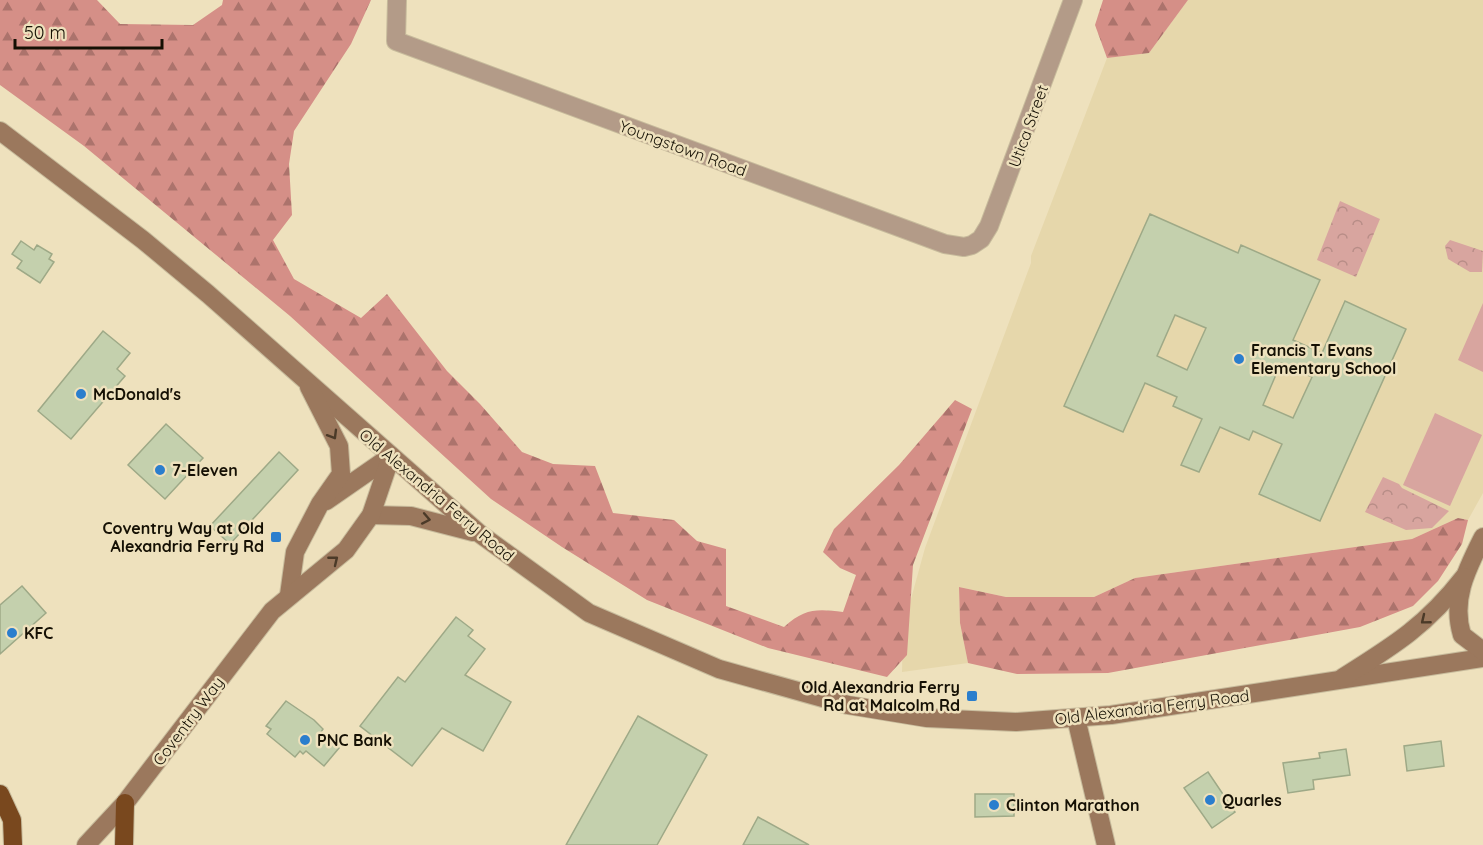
<svg xmlns="http://www.w3.org/2000/svg" width="1483" height="845" viewBox="0 0 1483 845" font-family="Quicksand,sans-serif">
	<style>
		.built { fill: #e6d7ab }
		.green { fill: #d8a59f }
		.forest { fill: url(#forest-firs) }
		.park { fill: url(#park-crowns) }
		.building { fill: #c4d0ad; stroke: #9ea987; stroke-width: 1.5; fill-rule: evenodd }
		.lines { fill: none; stroke-linecap: round; stroke-linejoin: round }
		.street-casing { stroke: #c7bb9c; stroke-width: 20 }
		.secondary-casing { stroke: #c7bb9c; stroke-width: 20 }
		.highway-casing { stroke: #c7bb9c; stroke-width: 20 }
		.street { stroke: #b39b88; stroke-width: 18 }
		.secondary { stroke: #9b785d; stroke-width: 18 }
		.highway { stroke: #79481e; stroke-width: 18 }
		.oneway { stroke: #4b3a28 }
		.poi-dot { fill: #2b7ecd; stroke: #eee1bd; stroke-width: 2 }
		.labels { text-anchor: middle; dominant-baseline: central; stroke-width: 5; stroke-linejoin: round; paint-order: stroke }
		.street-label { font-size: 16px; fill: #151004; stroke: #eee1bd }
		.poi-label { font-size: 16px; font-weight: bold; fill: #151004; stroke: #eee1bd; text-anchor: start }
	</style>
	<defs>
		<pattern id="forest-firs" width="22" height="20" patternUnits="userSpaceOnUse" patternTransform="scale(1.5)"><rect width="22" height="20" fill="#d58f87"/><path d="M5 1l3.5 6h-7zM16 11l3.5 6h-7z" fill="#ac736c"/></pattern>
		<pattern id="park-crowns" width="20" height="18" patternUnits="userSpaceOnUse" patternTransform="scale(1.5)"><rect width="20" height="18" fill="#d8a59f"/><path d="M2 6a3 3 0 1 1 6 0M12 15a3 3 0 1 1 6 0" fill="none" stroke="#b88d87"/></pattern>
	</defs>
	<rect width="100%" height="100%" fill="#eee1bd"/>
	<polygon class="built" points="1188,0 1483,0 1483,493 1468,520 1458,518 1412,539 1135,578 1094,597 1006,597 959,587 960,623 968,663 902,672 903,628 925,548 1031,263 1031,256 1107,58 1149,53"/>
	<g class="green">
		<polygon points="1483,303 1483,372 1458,360"/>
		<polygon points="1435,413 1482,435 1450,506 1403,485"/>
	</g>
	<g class="forest">
		<path d="M0,0H97L120,24L193,25L222,5L223,0H371L351,44L294,131L289,164L292,215L273,240L294,279L361,318L387,294L447,371L480,404L522,452L553,464L595,466L613,513L674,520L697,541L726,549V606L784,627C805,608 817,609 843,612L856,575L840,568L823,552L834,529L899,465L955,400L972,409L913,565L907,655L887,677L768,648L647,600L562,547L491,499L290,316L84,146L0,85Z"/>
		<polygon points="1103,0 1188,0 1149,53 1107,58 1095,25"/>
		<polygon points="1458,518 1468,520 1462,544 1438,581 1413,606 1360,627 1108,673 1017,674 968,663 960,623 959,587 1006,597 1094,597 1135,578 1412,539"/>
	</g>
	<g class="park">
		<polygon points="1340,201 1380,219 1356,277 1317,260"/>
		<polygon points="1450,240 1483,251 1482,272 1470,272 1448,259 1445,246"/>
		<polygon points="1383,477 1399,484 1402,488 1449,511 1432,528 1406,530 1365,512"/>
	</g>
	<g class="building">
		<path d="M1150,214L1238,253L1241,245L1320,280L1293,340L1322,353L1345,301L1406,329L1320,521L1259,494L1282,444L1253,431L1249,440L1220,427L1199,472L1181,465L1202,419L1173,406L1177,397L1145,383L1123,432L1064,406ZM1175,315L1206,328L1187,370L1157,356ZM1281,363L1312,377L1293,418L1263,405Z"/>
		<polygon points="21,241 34,250 37,245 52,254 49,259 54,262 40,283 17,268 22,261 12,254"/>
		<polygon points="103,331 130,353 117,369 125,376 71,439 38,411"/>
		<polygon points="166,424 203,458 165,499 128,465"/>
		<polygon points="279,452 298,470 230,544 210,526"/>
		<polygon points="22,586 46,613 0,654 0,605"/>
		<polygon points="456,617 473,630 468,636 485,649 465,675 511,702 483,751 442,728 412,766 360,726 398,677 405,682"/>
		<polygon points="286,701 314,720 323,729 321,732 339,748 324,766 306,751 303,754 300,751 295,757 267,734 271,729 266,726"/>
		<polygon points="638,716 707,755 657,845 566,845"/>
		<polygon points="1441,741 1444,766 1407,771 1404,746"/>
		<polygon points="1346,749 1350,775 1313,780 1314,789 1288,793 1283,763 1320,758 1319,753"/>
		<polygon points="1208,772 1235,812 1212,828 1184,788"/>
		<polygon points="975,794 1014,794 1014,816 975,817"/>
		<polygon points="758,817 809,845 743,845"/>
	</g>
	<g class="lines">
		<g class="street-casing">
			<polyline id="street" points="397,0 396,41 945,244 964,247 972,245 981,239 989,226 1073,0"/>
		</g>
		<g class="secondary-casing">
			<g id="secondary">
				<polyline points="0,131 143,240 208,294 480,534 589,613 719,669 848,705 927,718 1016,722 1111,715 1483,658"/>
				<polyline points="326,501 391,456"/>
				<polyline points="371,515 411,516 473,532"/>
				<path d="M1483,537C1467,569 1451,599 1462,635L1483,651"/>
				<polyline points="289,595 295,552 320,504 341,474 339,446 309,387"/>
				<path d="M1342,678C1393,646 1426,626 1464,577"/>
				<polyline points="1076,718 1106,845"/>
				<polyline points="86,845 125,803 272,611 346,550 371,515 391,456"/>
			</g>
		</g>
		<g class="highway-casing">
			<g id="highway">
				<polyline points="0,794 12,820 13,845"/>
				<polyline points="124,845 125,803"/>
			</g>
		</g>
		<use href="#street" class="street"/>
		<use href="#secondary" class="secondary"/>
		<use href="#highway" class="highway"/>
	</g>
	<defs><path id="oneway-chevron" d="M-2-3.5L2.5 0L-2 3.5" fill="none" stroke-width="1.6" stroke-linecap="round" stroke-linejoin="round" transform="scale(1.5)"/></defs>
	<g class="oneway">
		<use href="#oneway-chevron" transform="translate(333 435) rotate(59)"/>
		<use href="#oneway-chevron" transform="translate(426 519) rotate(11)"/>
		<use href="#oneway-chevron" transform="translate(334 560) rotate(-39)"/>
		<use href="#oneway-chevron" transform="translate(1425 620) rotate(141)"/>
	</g>
	<g class="poi-dot">
		<circle cx="1239" cy="359" r="6"/>
		<circle cx="81" cy="394" r="6"/>
		<circle cx="160" cy="470" r="6"/>
		<rect x="270" y="531" width="12" height="12" rx="3"/>
		<circle cx="12" cy="633" r="6"/>
		<rect x="966" y="690" width="12" height="12" rx="3"/>
		<circle cx="305" cy="740" r="6"/>
		<circle cx="1210" cy="800" r="6"/>
		<circle cx="994" cy="805" r="6"/>
	</g>
	<g class="labels">
		<g class="street-label">
			<text transform="translate(1028 126) rotate(-70)">Utica Street</text>
			<text transform="translate(683 148) rotate(20)">Youngstown Road</text>
			<text transform="translate(437 495) rotate(40)">Old Alexandria Ferry Road</text>
			<text transform="translate(1152 707) rotate(-7)">Old Alexandria Ferry Road</text>
			<text transform="translate(188 721) rotate(-53)">Coventry Way</text>
		</g>
		<g class="poi-label">
			<text x="1251" y="350">Francis T. Evans<tspan x="1251" dy="18">Elementary School</tspan></text>
			<text x="93" y="394">McDonald's</text>
			<text x="172" y="470">7-Eleven</text>
			<text x="264" y="528" text-anchor="end">Coventry Way at Old<tspan x="264" dy="18">Alexandria Ferry Rd</tspan></text>
			<text x="24" y="633">KFC</text>
			<text x="960" y="687" text-anchor="end">Old Alexandria Ferry<tspan x="960" dy="18">Rd at Malcolm Rd</tspan></text>
			<text x="317" y="740">PNC Bank</text>
			<text x="1222" y="800">Quarles</text>
			<text x="1006" y="805">Clinton Marathon</text>
		</g>
	</g>
	<path d="M15 39v9h147v-9" fill="none" stroke="#151004" stroke-width="3"/>
	<text x="24" y="39" font-size="18" fill="#151004" stroke="#eee1bd" stroke-width="4.5" paint-order="stroke">50 m</text>
</svg>
